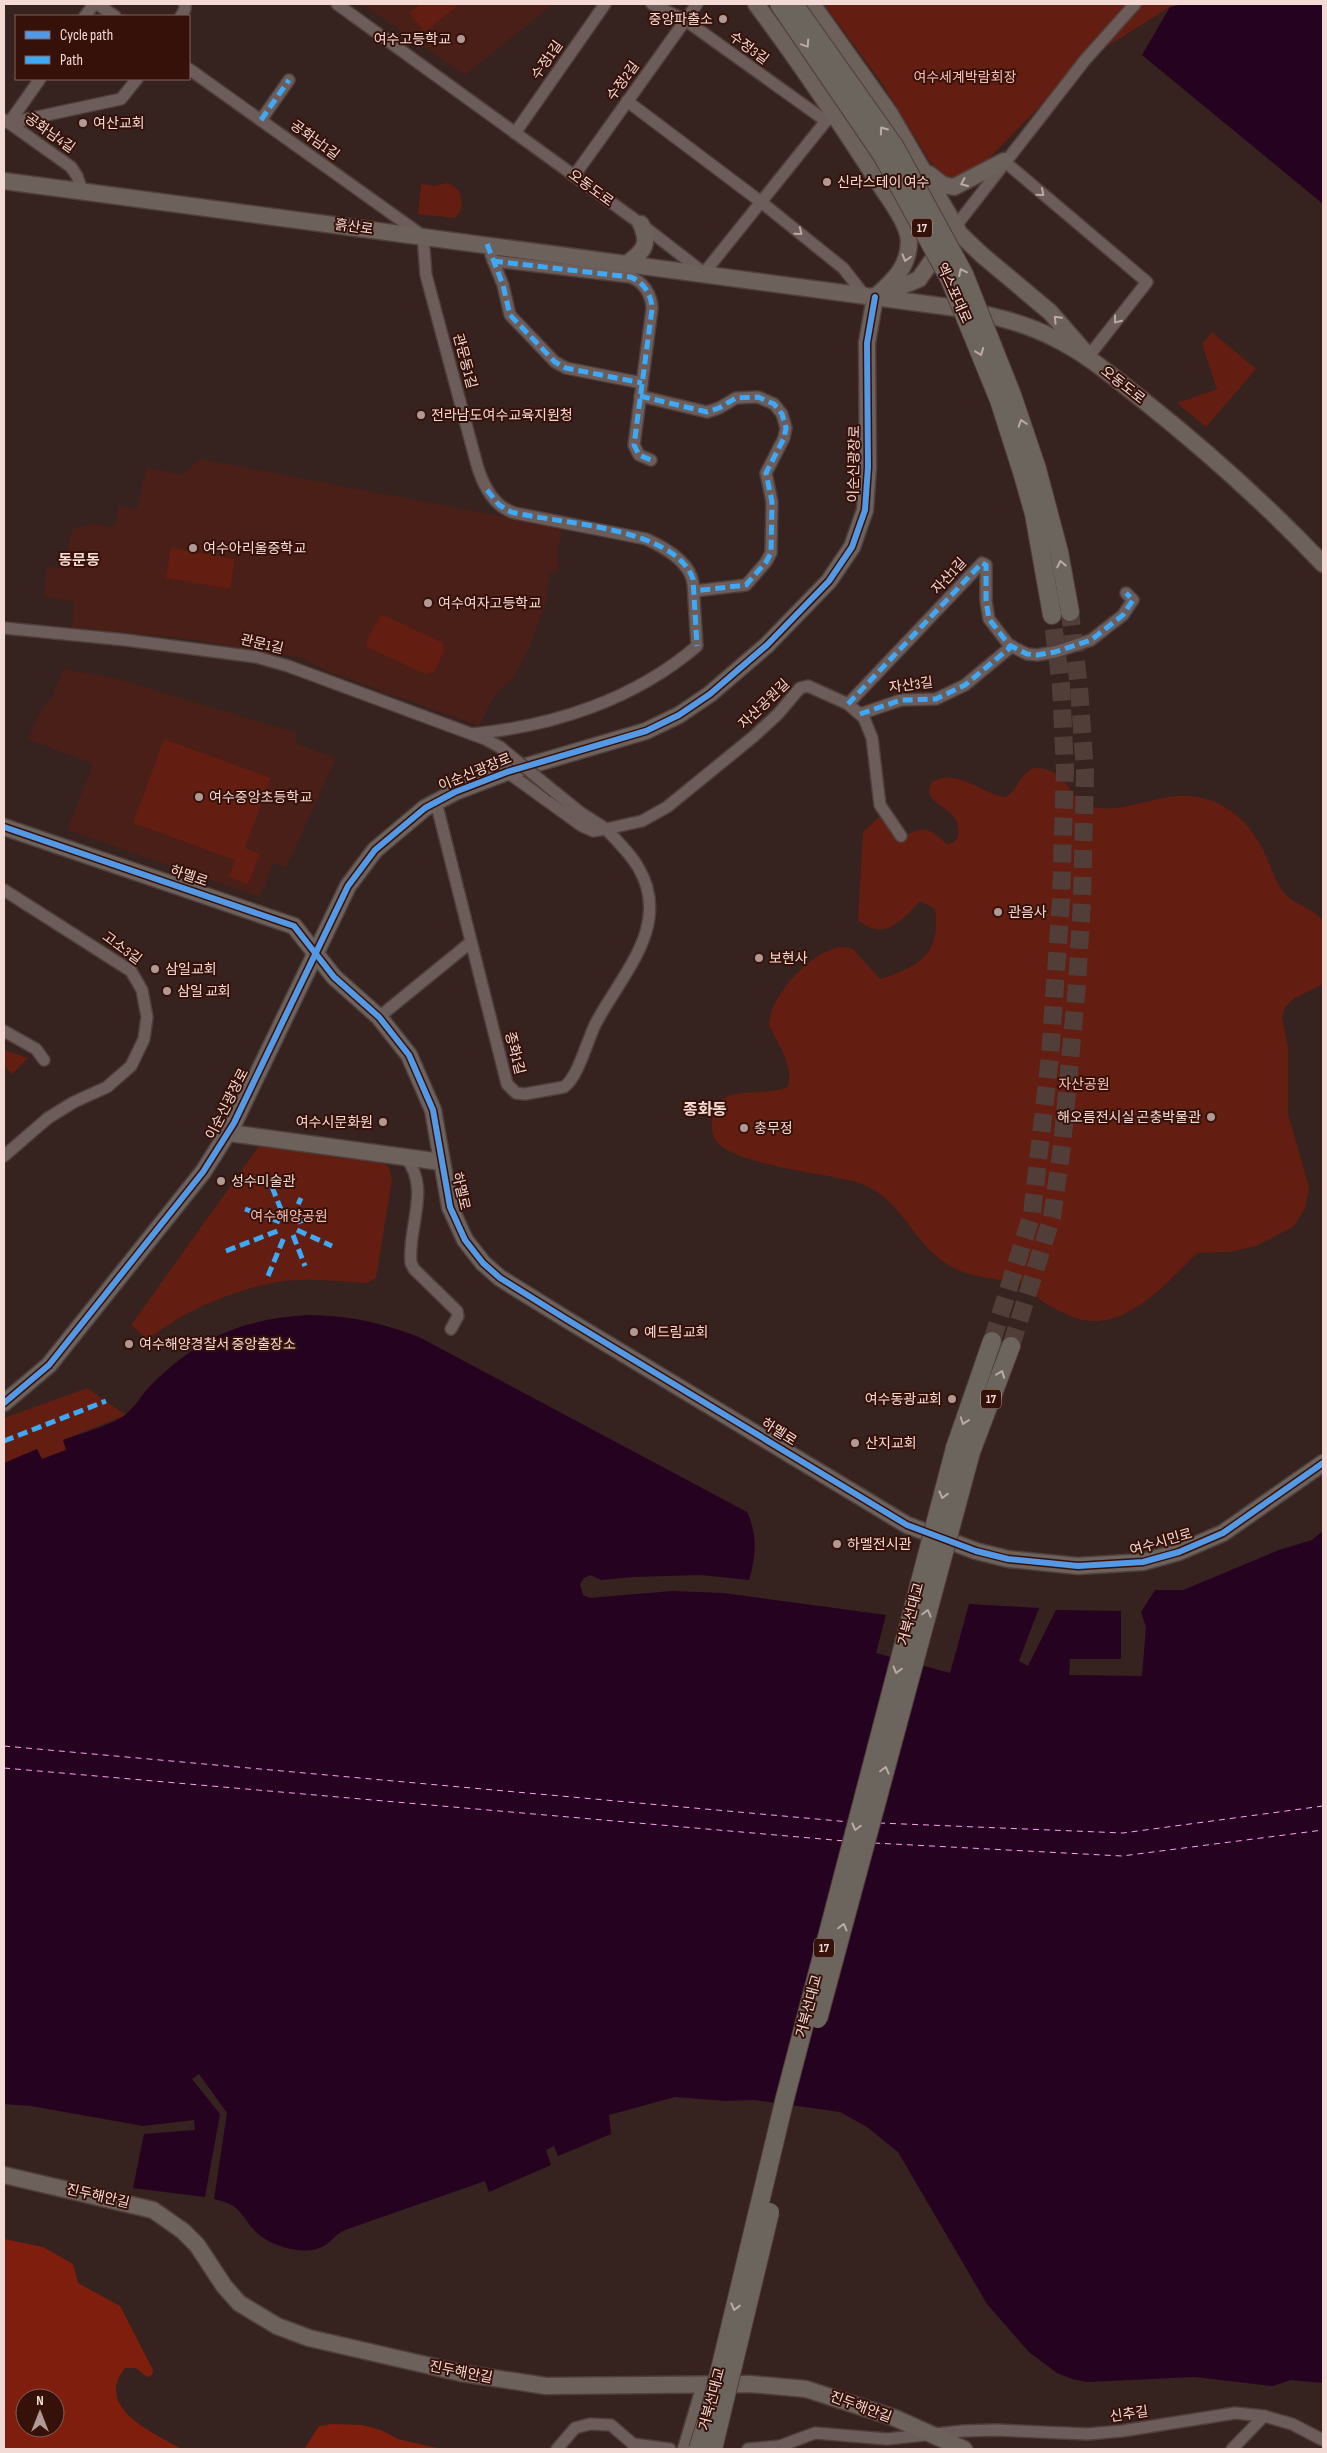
<svg xmlns="http://www.w3.org/2000/svg" width="1327" height="2453" viewBox="0 0 1327 2453" font-family="'Sofia Sans Condensed','Noto Sans KR',sans-serif">
	<style>
		.built { fill: #4a1f18 }
		.green { fill: #631d11 }
		.forest { fill: #801e0e; fill-rule: evenodd }
		.water { fill: #250320 }
		.lines { fill: none; stroke-linecap: round; stroke-linejoin: round }
		.ferry { stroke: #fda3f0; stroke-width: 1; stroke-dasharray: 6 5; stroke-linecap: butt }
		.primary-tunnel { stroke: #523e39; stroke-width: 18; stroke-dasharray: 18 9; stroke-linecap: butt }
		.street-casing { stroke: #503e3b; stroke-width: 14 }
		.secondary-casing { stroke: #503e3b; stroke-width: 19 }
		.primary-casing { stroke: #503e3b; stroke-width: 20 }
		.street { stroke: #6c5d5a; stroke-width: 11 }
		.secondary { stroke: #6c615b; stroke-width: 16 }
		.primary { stroke: #6b655e; stroke-width: 18 }
		.street-bridge-casing { stroke: #503e3b; stroke-width: 14; stroke-linecap: butt }
		.primary-bridge-casing { stroke: #503e3b; stroke-width: 20; stroke-linecap: butt }
		.street-bridge { stroke: #6c5d5a; stroke-width: 11 }
		.primary-bridge { stroke: #6b655e; stroke-width: 18 }
		.quiet { stroke: #3fa9f5; stroke-width: 5; stroke-dasharray: 10 5; stroke-linecap: butt }
		.cycleway-casing { stroke: #36110a; stroke-width: 9 }
		.cycleway { stroke: #5399e6; stroke-width: 6 }
		.oneway { stroke: #bdaba5 }
		.oneway2 { stroke: #beaaa4 }
		.oneway3 { stroke: #bea8a3 }
		.poi-dot { fill: #b29a94; stroke: #36110a; stroke-width: 2 }
		.labels { text-anchor: middle; dominant-baseline: central; stroke-width: 4; stroke-linejoin: round; paint-order: stroke }
		.shield { fill: #36110a; stroke: #bb9e97; stroke-width: 1 }
		.shield-label { font-size: 12px; font-weight: bold; fill: #f4dad4 }
		.poi-label { font-size: 14px; fill: #f4dad4; stroke: #36110a; text-anchor: start }
		.street-label { font-size: 14px; fill: #f4dad4; stroke: #36110a }
		.park-label { font-size: 14px; fill: #fabeb2; stroke: #36110a }
		.neighbourhood-label { font-size: 15px; font-weight: bold; fill: #f4dad4; stroke: #36110a }
		.quarter-label { font-size: 16px; font-weight: bold; fill: #f4dad4; stroke: #36110a }
	</style>
	<rect width="100%" height="100%" fill="#36221e"/>
	<g class="built">
		<polygon points="362,4 553,4 465,75"/>
		<polygon points="201,459 562,528 560,542 557,547 559,571 549,572 547,600 530,646 513,678 494,696 479,726 330,672 302,658 190,639 72,627 74,602 43,596 48,566 64,568 72,529 92,524 115,527 119,506 137,509 147,467 181,475"/>
		<polygon points="63,669 114,678 297,733 295,743 336,758 286,868 273,863 260,897 67,830 93,764 28,739 42,708 52,698"/>
	</g>
	<g class="green">
		<polygon points="420,4 459,4 425,32 409,13"/>
		<polygon points="824,4 1183,4 1170,7 1085,60 974,174 942,181 883,85"/>
		<path d="M447,183C463,187 467,207 455,218L418,214L421,184L435,186Z"/>
		<polygon points="1212,332 1256,369 1206,427 1177,403 1217,389 1202,344"/>
		<polygon points="171,548 235,559 230,589 166,578"/>
		<polygon points="380,616 385,616 443,643 444,651 434,672 425,674 367,647 367,640"/>
		<polygon points="164,739 271,778 245,848 260,854 248,884 229,877 235,860 133,823"/>
		<path d="M1034,768C1071,768 1065,800 1094,807C1118,813 1151,798 1177,796C1217,794 1247,816 1264,852C1270,864 1274,879 1282,890C1293,906 1311,905 1323,921V984L1293,999L1285,1007L1282,1017L1288,1048V1114L1309,1187L1305,1209L1293,1227L1256,1246L1229,1252L1197,1253C1166,1284 1121,1338 1070,1316C1061,1312 1051,1307 1043,1302C1036,1297 1029,1286 1020,1283C1015,1281 1007,1281 1001,1280C980,1277 959,1274 941,1260C910,1236 897,1194 856,1182C825,1173 734,1165 716,1141C712,1136 712,1129 712,1123C712,1079 765,1100 788,1086C794,1066 778,1044 769,1026C767,997 823,935 853,949L880,979C919,966 941,955 935,909L920,901C902,921 884,942 858,920L863,832L881,815L898,838C925,827 925,825 947,844C961,844 961,826 954,817C945,805 921,800 932,782C956,767 982,794 1005,797C1018,792 1018,774 1034,768Z"/>
		<polygon points="4,1050 28,1058 12,1074 4,1065"/>
		<path d="M259,1146L385,1164L389,1168L392,1180L376,1278L367,1283C344,1282 321,1279 298,1280C249,1282 185,1309 147,1340L131,1325Z"/>
		<polygon points="87,1388 126,1415 63,1440 67,1450 42,1459 37,1450 4,1463 4,1418"/>
	</g>
	<g class="forest">
		<path d="M4,2239L43,2247L73,2264L78,2283L120,2306L153,2370L152,2375L147,2377L136,2368H125C93,2408 154,2433 182,2449H4ZM25,2398H55V2428H25Z"/>
		<polygon points="331,2424 362,2425 381,2430 398,2439 441,2449 302,2449 305,2448 319,2426"/>
	</g>
	<g class="water">
		<polygon points="1183,4 1323,4 1323,204 1142,55 1170,7"/>
		<path d="M308,1315C351,1316 379,1322 419,1337L747,1512C758,1536 756,1556 749,1580L701,1575L633,1577L601,1580L590,1575L584,1578L580,1584L583,1595L590,1598L672,1591L723,1593L886,1615L876,1653L950,1673L969,1604L1039,1608L1019,1661L1028,1666L1056,1610L1121,1611V1659H1070L1069,1675L1142,1676L1146,1627L1141,1612L1155,1590H1183L1279,1550L1312,1540L1323,1531V2383L1291,2380L1273,2386L1195,2377L1087,2382L1072,2379L1057,2373L1029,2352L987,2304L898,2152L867,2127L840,2112L754,2100L725,2101L675,2097L609,2115L611,2134L558,2156L554,2146L546,2150L551,2165L489,2192L485,2181L345,2230C336,2234 332,2241 324,2246C305,2257 269,2246 255,2231C239,2213 241,2205 214,2199L227,2113L199,2074L192,2079L220,2114L205,2197L133,2188L144,2134L195,2130L194,2120L143,2126L31,2106L4,2104V1463L37,1449L42,1459L66,1450L63,1440C77,1435 117,1423 126,1414C136,1406 142,1394 151,1385C198,1338 242,1319 308,1315Z"/>
	</g>
	<g class="lines">
		<g class="ferry">
			<polyline points="4,1746 850,1822"/>
			<polyline points="4,1768 845,1841"/>
			<polyline points="879,1823 1123,1833 1323,1806"/>
			<polyline points="874,1843 1122,1856 1323,1830"/>
		</g>
		<g class="primary-tunnel">
			<polyline points="992,1341 1032,1214 1050,1056 1061,900 1065,770 1061,686 1052,615"/>
			<polyline points="1011,1346 1052,1217 1062,1146 1077,985 1082,901 1085,772 1079,687 1070,612"/>
		</g>
		<g class="street-casing">
			<g id="street">
				<polyline points="97,4 115,16"/>
				<polyline points="337,4 641,224 704,273 826,121 836,117"/>
				<polyline points="652,4 685,20 826,121"/>
				<polyline points="85,16 94,4"/>
				<polyline points="181,16 185,9 185,4"/>
				<path d="M189,69L423,236L426,275L477,465C483,485 493,507 515,513L646,539C664,547 690,562 693,583L697,646C634,700 553,726 472,734"/>
				<polyline points="627,101 761,202 843,268 865,296"/>
				<polyline points="5,120 71,167 77,176 82,191"/>
				<polyline points="261,120 289,80"/>
				<polyline points="9,123 121,99 137,79"/>
				<polyline points="9,123 40,79"/>
				<polyline points="515,133 605,4"/>
				<polyline points="1004,161 1147,282 1088,357"/>
				<polyline points="574,176 697,4"/>
				<polyline points="955,227 1085,60 1135,4"/>
				<polyline points="491,255 503,285 510,315 555,362 566,368 642,383"/>
				<path d="M493,261L630,277C643,281 652,295 652,309L634,445L639,455L651,460"/>
				<polyline points="640,396 707,412 719,408 736,398 758,397 774,404 782,414 786,428 784,438 766,473 772,502 771,553 766,562 746,585 694,591"/>
				<polyline points="4,628 126,640 256,657 288,666 485,739 500,747"/>
				<polyline points="848,704 982,563 986,565 986,601 989,619 1009,645 1027,654 1037,655 1055,652 1091,640 1123,615 1133,600 1126,593"/>
				<polyline points="860,714 901,700 936,699 965,685 1012,646"/>
				<polyline points="555,792 581,813 606,829 642,821 667,807 753,737 778,714 800,688 808,686 848,704 864,718 872,738 880,805 901,836"/>
				<path d="M436,802L507,1084L516,1093L525,1094L564,1087C579,1076 587,1040 596,1023C621,975 673,925 638,867C630,853 617,841 606,829L593,831L582,826L507,772"/>
				<polyline points="4,890 131,971 142,990 147,1017 144,1039 131,1066 107,1087 74,1102 48,1118 4,1156"/>
				<polyline points="379,1017 471,942"/>
				<polyline points="4,1031 36,1049 44,1060"/>
				<path d="M405,1157C432,1188 407,1227 411,1263L414,1269L457,1311L458,1316L451,1329"/>
				<polyline points="557,2449 575,2428 590,2424 611,2425 633,2444 670,2449"/>
				<polyline points="748,2449 780,2446 815,2433 887,2439 963,2431 995,2430 1088,2434 1122,2431 1235,2413 1264,2416 1292,2424 1323,2440"/>
				<polyline points="1232,2449 1264,2416"/>
			</g>
		</g>
		<g class="secondary-casing">
			<g id="secondary">
				<path d="M756,4C798,60 837,118 875,177C885,194 908,221 909,241C909,267 893,281 875,297"/>
				<polyline points="812,4 890,114 960,234 982,255 1050,312 1084,351"/>
				<polyline points="929,174 943,185 954,187 1004,161"/>
				<path d="M4,181L949,307C985,314 1021,321 1054,338C1087,354 1115,378 1144,401C1208,452 1267,505 1323,564"/>
				<path d="M628,263C644,251 650,244 641,224"/>
				<polyline points="881,295 919,279 943,245"/>
				<polyline points="4,827 294,926 334,977 379,1017 409,1055 433,1110 450,1207 465,1240 483,1263 500,1278 566,1319 907,1525 976,1551 1008,1559 1078,1566 1143,1562 1179,1552 1223,1533 1323,1463"/>
				<polyline points="229,1133 441,1162"/>
				<polyline points="4,1403 49,1365 203,1172 234,1123 348,886 375,850 425,808 455,792 507,772 646,731 679,715 710,694 767,645 829,581 852,547 865,510 868,467 867,343 875,297"/>
				<polyline points="4,2175 153,2210 183,2231 197,2245 224,2286 239,2303 277,2326 309,2338 461,2373 546,2386 750,2384 806,2389 895,2418 964,2449"/>
				<polyline points="686,2449 705,2385"/>
			</g>
		</g>
		<g class="primary-casing">
			<g id="primary">
				<polyline points="1037,469 1059,552 1070,612"/>
				<polyline points="1023,475 1034,514 1052,615"/>
				<polyline points="955,1448 992,1341"/>
				<polyline points="971,1452 1011,1346"/>
			</g>
		</g>
		<use href="#street" class="street"/>
		<use href="#secondary" class="secondary"/>
		<use href="#primary" class="primary"/>
		<g class="street-bridge-casing">
			<polyline id="street-bridge" points="500,747 555,792"/>
		</g>
		<g class="primary-bridge-casing">
			<g id="primary-bridge">
				<polyline points="779,4 882,155 950,280 999,400 1023,475"/>
				<polyline points="794,4 895,147 964,274 1012,395 1037,469"/>
				<polyline points="818,2019 971,1452"/>
				<polyline points="698,2449 711,2407 785,2098 955,1448"/>
				<polyline points="713,2449 770,2212"/>
			</g>
		</g>
		<use href="#street-bridge" class="street-bridge"/>
		<use href="#primary-bridge" class="primary-bridge"/>
		<g class="quiet">
			<polyline points="261,120 289,80"/>
			<polyline points="487,244 503,285 510,315 555,362 566,368 642,383"/>
			<path d="M493,261L630,277C643,281 652,295 652,309L634,445L639,455L651,460"/>
			<polyline points="640,396 707,412 719,408 736,398 758,397 774,404 782,414 786,428 784,438 766,473 772,502 771,553 766,562 746,585 694,591"/>
			<path d="M487,490L499,505L511,512C558,524 674,526 693,579L697,646"/>
			<polyline points="848,704 982,563 986,565 986,601 989,619 1009,645 1027,654 1037,655 1055,652 1091,640 1123,615 1133,600 1126,593"/>
			<polyline points="860,714 901,700 936,699 965,685 1012,646"/>
			<polyline points="272,1187 284,1217"/>
			<polyline points="245,1209 280,1222"/>
			<polyline points="292,1218 301,1198"/>
			<polyline points="297,1222 311,1218"/>
			<polyline points="297,1230 332,1246"/>
			<polyline points="293,1235 305,1266"/>
			<polyline points="226,1251 280,1230"/>
			<polyline points="268,1276 285,1235"/>
			<polyline points="4,1441 106,1401"/>
		</g>
		<g class="cycleway-casing">
			<g id="cycleway">
				<polyline points="4,827 294,926 334,977 379,1017 409,1055 433,1110 450,1207 465,1240 483,1263 500,1278 566,1319 907,1525 976,1551 1008,1559 1078,1566 1143,1562 1179,1552 1223,1533 1323,1463"/>
				<polyline points="4,1403 49,1365 203,1172 234,1123 348,886 375,850 425,808 455,792 507,772 646,731 679,715 710,694 767,645 829,581 852,547 865,510 868,467 867,343 875,297"/>
			</g>
		</g>
		<use href="#cycleway" class="cycleway"/>
	</g>
	<defs><path id="oneway-chevron" d="M-2-3.5L2.5 0L-2 3.5" fill="none" stroke-width="1.6" stroke-linecap="round" stroke-linejoin="round" transform="scale(1.25)"/></defs>
	<g class="oneway">
		<use href="#oneway-chevron" transform="translate(806 44) rotate(56)"/>
		<use href="#oneway-chevron" transform="translate(883 130) rotate(-125)"/>
		<use href="#oneway-chevron" transform="translate(962 272) rotate(-116)"/>
		<use href="#oneway-chevron" transform="translate(980 352) rotate(68)"/>
		<use href="#oneway-chevron" transform="translate(1022 423) rotate(-108)"/>
		<use href="#oneway-chevron" transform="translate(1061 564) rotate(-102)"/>
		<use href="#oneway-chevron" transform="translate(1001 1374) rotate(-69)"/>
		<use href="#oneway-chevron" transform="translate(964 1421) rotate(109)"/>
		<use href="#oneway-chevron" transform="translate(943 1495) rotate(105)"/>
		<use href="#oneway-chevron" transform="translate(927 1613) rotate(-75)"/>
		<use href="#oneway-chevron" transform="translate(897 1670) rotate(105)"/>
		<use href="#oneway-chevron" transform="translate(885 1770) rotate(-75)"/>
		<use href="#oneway-chevron" transform="translate(856 1827) rotate(105)"/>
		<use href="#oneway-chevron" transform="translate(843 1927) rotate(-75)"/>
		<use href="#oneway-chevron" transform="translate(735 2307) rotate(104)"/>
	</g>
	<g class="oneway2">
		<use href="#oneway-chevron" transform="translate(964 183) rotate(156)"/>
		<use href="#oneway-chevron" transform="translate(906 258) rotate(106)"/>
		<use href="#oneway-chevron" transform="translate(1057 319) rotate(-134)"/>
	</g>
	<g class="oneway3">
		<use href="#oneway-chevron" transform="translate(1041 193) rotate(40)"/>
		<use href="#oneway-chevron" transform="translate(799 232) rotate(39)"/>
		<use href="#oneway-chevron" transform="translate(1117 320) rotate(128)"/>
	</g>
	<g class="poi-dot">
		<circle cx="723" cy="19" r="5"/>
		<circle cx="461" cy="39" r="5"/>
		<circle cx="83" cy="123" r="5"/>
		<circle cx="827" cy="182" r="5"/>
		<circle cx="421" cy="415" r="5"/>
		<circle cx="193" cy="548" r="5"/>
		<circle cx="428" cy="603" r="5"/>
		<circle cx="199" cy="797" r="5"/>
		<circle cx="998" cy="912" r="5"/>
		<circle cx="759" cy="958" r="5"/>
		<circle cx="155" cy="969" r="5"/>
		<circle cx="167" cy="991" r="5"/>
		<circle cx="1211" cy="1117" r="5"/>
		<circle cx="383" cy="1122" r="5"/>
		<circle cx="744" cy="1128" r="5"/>
		<circle cx="221" cy="1181" r="5"/>
		<circle cx="634" cy="1332" r="5"/>
		<circle cx="129" cy="1344" r="5"/>
		<circle cx="952" cy="1399" r="5"/>
		<circle cx="855" cy="1443" r="5"/>
		<circle cx="837" cy="1544" r="5"/>
	</g>
	<g class="labels">
		<g class="shield">
			<rect x="912" y="218.5" width="20" height="19" rx="4"/>
			<rect x="981" y="1389.5" width="20" height="19" rx="4"/>
			<rect x="814" y="1938.5" width="20" height="19" rx="4"/>
		</g>
		<g class="shield-label">
			<text x="922" y="228">17</text>
			<text x="991" y="1399">17</text>
			<text x="824" y="1948">17</text>
		</g>
		<g class="poi-label">
			<text x="713" y="19" text-anchor="end">중앙파출소</text>
			<text x="451" y="39" text-anchor="end">여수고등학교</text>
			<text x="93" y="123">여산교회</text>
			<text x="837" y="182">신라스테이 여수</text>
			<text x="431" y="415">전라남도여수교육지원청</text>
			<text x="203" y="548">여수아리울중학교</text>
			<text x="438" y="603">여수여자고등학교</text>
			<text x="209" y="797">여수중앙초등학교</text>
			<text x="1008" y="912">관음사</text>
			<text x="769" y="958">보현사</text>
			<text x="165" y="969">삼일교회</text>
			<text x="177" y="991">삼일 교회</text>
			<text x="1201" y="1117" text-anchor="end">해오름전시실 곤충박물관</text>
			<text x="373" y="1122" text-anchor="end">여수시문화원</text>
			<text x="754" y="1128">충무정</text>
			<text x="231" y="1181">성수미술관</text>
			<text x="644" y="1332">예드림교회</text>
			<text x="139" y="1344">여수해양경찰서 중앙출장소</text>
			<text x="942" y="1399" text-anchor="end">여수동광교회</text>
			<text x="865" y="1443">산지교회</text>
			<text x="847" y="1544">하멜전시관</text>
		</g>
		<g class="street-label">
			<text transform="translate(749 48) rotate(36)">수정3길</text>
			<text transform="translate(547 60) rotate(-55)">수정1길</text>
			<text transform="translate(623 81) rotate(-54)">수정2길</text>
			<text transform="translate(50 133) rotate(35)">공화남4길</text>
			<text transform="translate(315 140) rotate(36)">공화남1길</text>
			<text transform="translate(591 188) rotate(36)">오동도로</text>
			<text transform="translate(354 227) rotate(8)">흙산로</text>
			<text transform="translate(954 293) rotate(66)">엑스포대로</text>
			<text transform="translate(465 361) rotate(75)">관문동1길</text>
			<text transform="translate(1123 385) rotate(38)">오동도로</text>
			<text transform="translate(854 464) rotate(-89)">이순신광장로</text>
			<text transform="translate(949 576) rotate(-47)">자산1길</text>
			<text transform="translate(262 644) rotate(13)">관문1길</text>
			<text transform="translate(911 685) rotate(-7)">자산3길</text>
			<text transform="translate(764 704) rotate(-44)">자산공원길</text>
			<text transform="translate(475 772) rotate(-22)">이순신광장로</text>
			<text transform="translate(189 876) rotate(19)">하멜로</text>
			<text transform="translate(122 948) rotate(36)">고소3길</text>
			<text transform="translate(515 1053) rotate(76)">종화1길</text>
			<text transform="translate(227 1104) rotate(-63)">이순신광장로</text>
			<text transform="translate(461 1191) rotate(77)">하멜로</text>
			<text transform="translate(779 1432) rotate(32)">하멜로</text>
			<text transform="translate(1161 1542) rotate(-16)">여수시민로</text>
			<text transform="translate(911 1614) rotate(-75)">거북선대교</text>
			<text transform="translate(809 2006) rotate(-75)">거북선대교</text>
			<text transform="translate(98 2196) rotate(13)">진두해안길</text>
			<text transform="translate(461 2372) rotate(11)">진두해안길</text>
			<text transform="translate(712 2399) rotate(-75)">거북선대교</text>
			<text transform="translate(861 2407) rotate(20)">진두해안길</text>
			<text transform="translate(1129 2414) rotate(-8)">신추길</text>
		</g>
		<g class="park-label">
			<text x="965" y="77">여수세계박람회장</text>
			<text x="1084" y="1084">자산공원</text>
			<text x="289" y="1216">여수해양공원</text>
		</g>
		<g class="neighbourhood-label">
			<text x="79" y="560">동문동</text>
		</g>
		<g class="quarter-label">
			<text x="705" y="1110">종화동</text>
		</g>
	</g>
	<rect width="1327" height="2453" fill="none" stroke="#f4dad4" stroke-width="10"/>
	<rect x="15" y="15" width="175" height="65" fill="#36110a" stroke="#82615b"/>
	<rect x="25" y="31" width="25" height="8" fill="#5399e6" stroke="#82615b"/>
	<text x="60" y="40" font-size="15" fill="#f4dad4">Cycle path</text>
	<rect x="25" y="56" width="25" height="8" fill="#3fa9f5" stroke="#82615b"/>
	<text x="60" y="65" font-size="15" fill="#f4dad4">Path</text>
	<g transform="translate(40 2413)"><circle r="24" fill="#36110a" stroke="#82615b"/>
	<path d="M0-4L9 19L0 12L-9 19Z" fill="#b29a94"/>
	<text y="-8" font-size="14" font-weight="bold" text-anchor="middle" fill="#f4dad4">N</text>
	</g>
</svg>
